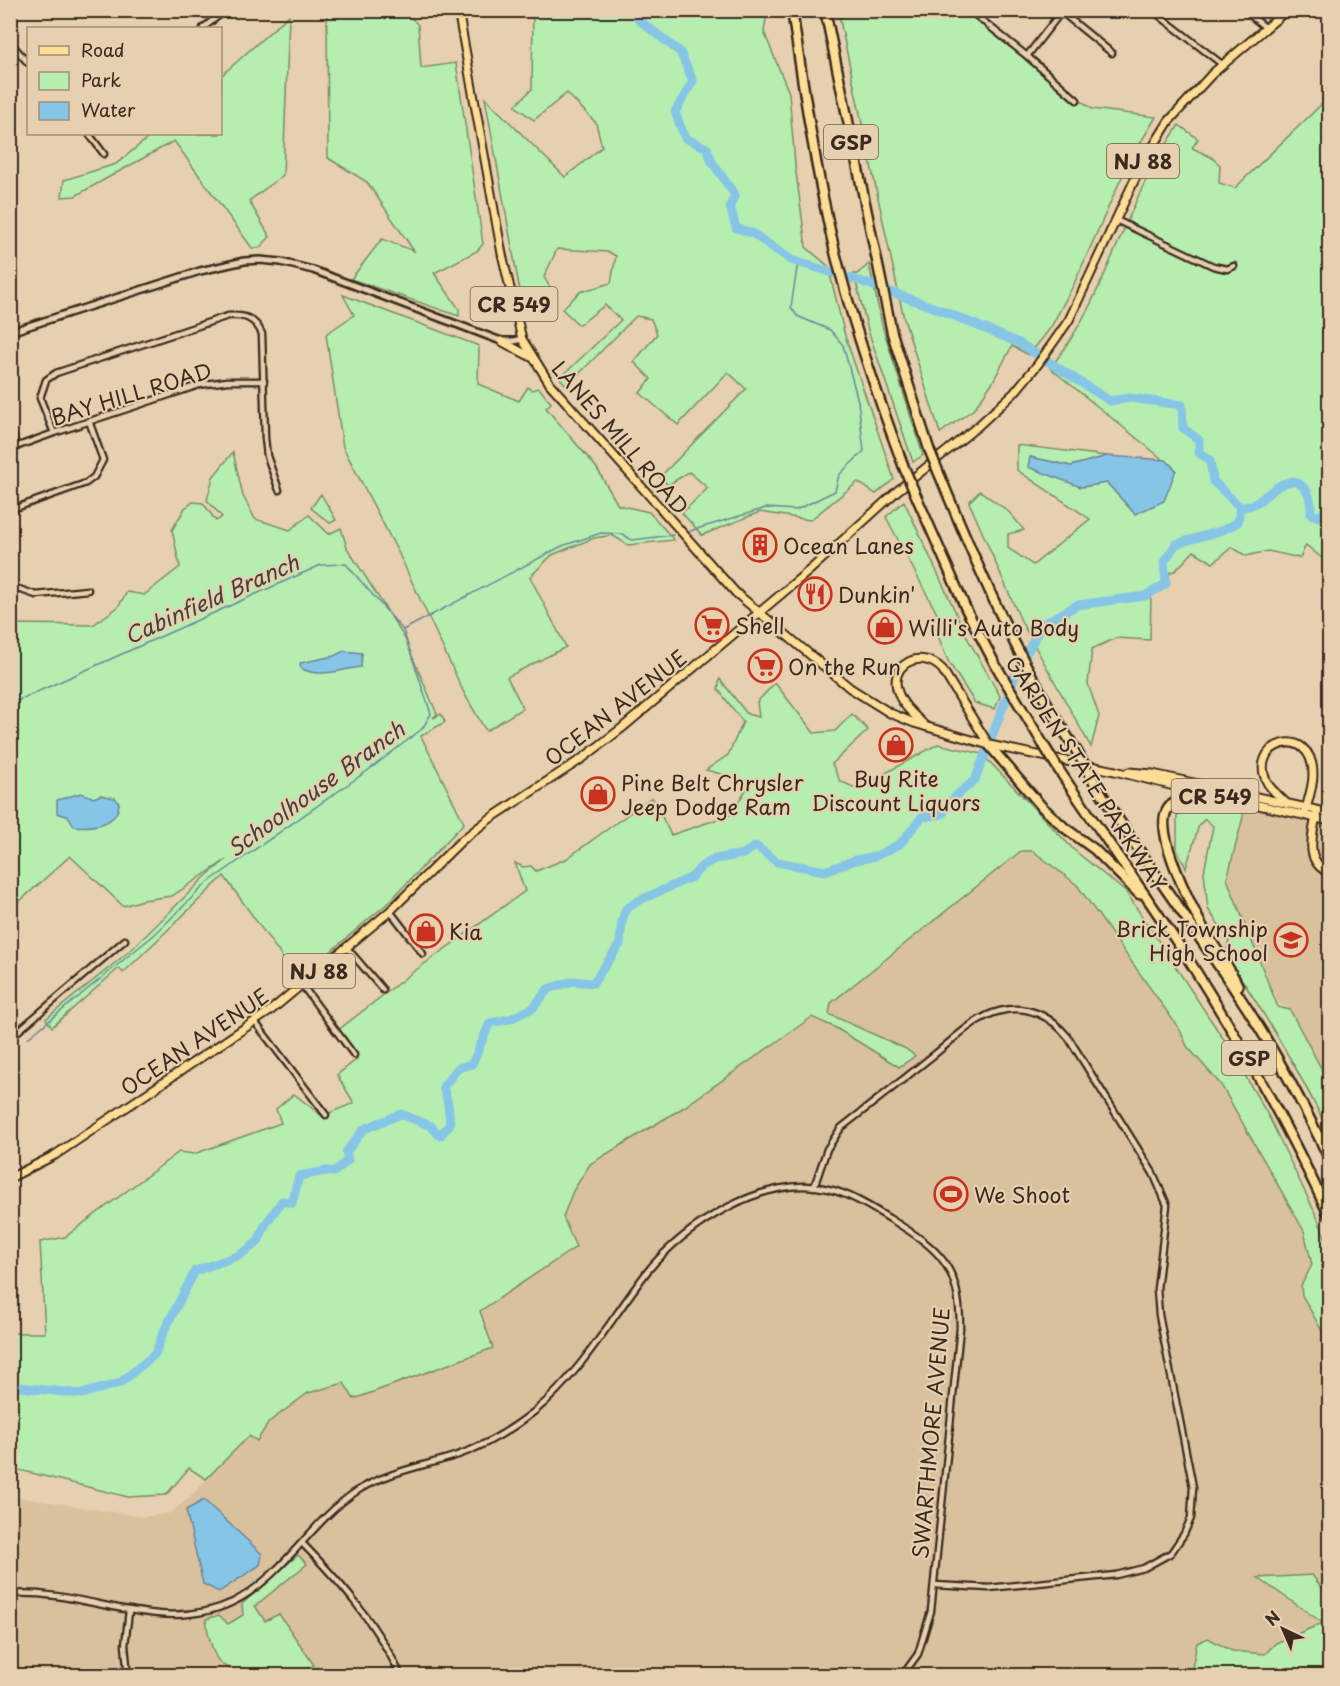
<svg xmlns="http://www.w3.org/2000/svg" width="1340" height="1686" viewBox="0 0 1340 1686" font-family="'Playpen Sans',sans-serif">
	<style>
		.built { fill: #d9c19e }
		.green { fill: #b6eeb0; stroke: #788c67; stroke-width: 1.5 }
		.water { fill: #87c5e7; stroke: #698797; stroke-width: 1.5 }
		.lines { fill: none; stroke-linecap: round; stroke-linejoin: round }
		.stream { stroke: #698797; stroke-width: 1.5 }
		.river { stroke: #87c5e7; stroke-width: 9 }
		.minor-casing { stroke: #3b2a1e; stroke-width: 9 }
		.tertiary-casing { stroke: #3b2a1e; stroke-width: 10 }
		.primary-casing { stroke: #3b2a1e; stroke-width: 11 }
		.motorway-casing { stroke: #3b2a1e; stroke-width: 13 }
		.minor { stroke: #e6d0af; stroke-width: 4.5 }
		.tertiary { stroke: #e6d0af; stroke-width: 5 }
		.primary { stroke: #fedd96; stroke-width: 7 }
		.motorway { stroke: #fedd96; stroke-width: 8 }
		.motorway-bridge-casing { stroke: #3b2a1e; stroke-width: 13; stroke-linecap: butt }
		.motorway-bridge { stroke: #fedd96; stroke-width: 8 }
		.labels { text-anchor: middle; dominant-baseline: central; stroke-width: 4.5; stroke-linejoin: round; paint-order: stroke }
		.shield { fill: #e6d0af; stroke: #6e5c4a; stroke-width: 1.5 }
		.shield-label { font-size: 20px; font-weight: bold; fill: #3b2a1e }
		.street-label { font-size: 21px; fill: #3b2a1e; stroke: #e6d0af }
		.poi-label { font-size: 21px; fill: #3b2a1e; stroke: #e6d0af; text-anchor: start }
		.water-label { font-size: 22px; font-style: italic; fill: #46413c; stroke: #e6d0af }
	</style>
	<rect width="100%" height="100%" fill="#e6d0af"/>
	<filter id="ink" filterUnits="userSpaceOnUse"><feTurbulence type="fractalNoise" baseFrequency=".0167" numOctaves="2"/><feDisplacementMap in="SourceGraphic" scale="12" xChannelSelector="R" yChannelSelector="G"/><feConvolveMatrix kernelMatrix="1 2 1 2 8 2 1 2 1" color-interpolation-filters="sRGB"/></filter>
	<g filter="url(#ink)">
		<g class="built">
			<polygon points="1237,800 1329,821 1329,1084 1290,1009 1279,1003 1224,877"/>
			<polygon points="1021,851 1033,851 1077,885 1179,1030 1187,1046 1199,1059 1266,1114 1329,1257 1329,1675 11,1676 11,1498 18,1497 143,1517 171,1513 198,1489 217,1466 249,1436 258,1441 269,1422 308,1393 345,1383 354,1399 493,1347 480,1311 576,1247 563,1217 573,1191 590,1164 684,1107 822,1010"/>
		</g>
		<g class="green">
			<polygon points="327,11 405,11 418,25 421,68 456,63 483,244 477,251 434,273 459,309 459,316 351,279 382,239 414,251 367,182 328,158"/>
			<polygon points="533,11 767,11 764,32 789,93 795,165 806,247 828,266 845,336 894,479 876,494 858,482 810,520 760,512 702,535 682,513 708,488 689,472 668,485 660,477 746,389 728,372 678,425 640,393 651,379 634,362 657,334 651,319 636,316 567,386 560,378 621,320 605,305 579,325 562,309 580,292 611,283 616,256 609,252 557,249 544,277 556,298 528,319 519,286 485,98 565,177 602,147 596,123 567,93 534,120 515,106 532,89"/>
			<polygon points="838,11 966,11 1092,109 1156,117 1128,163 1074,284 1051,327 1029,355 1012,346 992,383 974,409 940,433 904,319"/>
			<polygon points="289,15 283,175 249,201 270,237 259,248 252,248 174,141 75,196 62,197 64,180 116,164 153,134 220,134 221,76"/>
			<path d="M1329,97V564L1306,545L1300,558L1268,551L1246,556L1232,547L1213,563L1194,551L1175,571L1170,572L1169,577L1151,595L1150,640L1116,638L1092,649L1088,684L1099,716L1091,747L1022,623L969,502L980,491L1009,512L1024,530L1008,534V548L1033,565L1090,519L1017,470V445L1107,456L1071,466L1030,457L1080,487L1107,483L1135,514L1176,470L1050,368C1096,312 1116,240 1148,176C1157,158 1169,141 1179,125L1198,139L1192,148L1211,157L1220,165L1219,183L1235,188Z"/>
			<polygon points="869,264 882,325 923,455 913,462 868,330 854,274 857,274"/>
			<polygon points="343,295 479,346 478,384 519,401 528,387 531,390 539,388 551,403 546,408 596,467 618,505 649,512 674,540 628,545 612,535 594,538 552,555 530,577 566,647 507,677 523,708 486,731 465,695 399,554 343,447 326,334 354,315"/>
			<polygon points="233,452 243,496 255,519 290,530 309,515 329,534 341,528 347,548 404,637 437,714 433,718 441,714 445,722 421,736 464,823 389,902 298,979 224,876 123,973 119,968 52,1027 46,1019 131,950 206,876 226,860 172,896 143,900 123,906 70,856 11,909 11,624 93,625 118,607 127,592 144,595 180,567 172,530 185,508 193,502 203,503 216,521 222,517 207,500 213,477"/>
			<polygon points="321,494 336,520 330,523 311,508"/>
			<polygon points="904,501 969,641 1000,696 995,709 975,703 948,661 937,633 944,627 886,517"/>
			<polygon points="720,679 747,714 759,717 757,702 775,683 814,733 835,731 852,714 868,730 832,764 840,781 857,789 938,744 987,755 986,758 1074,850 1122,889 1124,889 1228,1046 1269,1117 1318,1219 1329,1248 1329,1361 1323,1333 1302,1295 1301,1286 1312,1265 1304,1231 1221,1085 1187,1046 1180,1030 1077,885 1033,851 1021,851 831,1003 829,1014 906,1049 915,1056 899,1067 836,1028 812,1017 684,1107 590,1164 573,1191 563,1217 576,1247 480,1311 493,1348 354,1399 344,1383 308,1393 269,1422 257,1441 249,1436 206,1479 189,1468 166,1495 128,1497 11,1468 11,1333 45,1333 40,1242 65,1237 179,1152 194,1154 281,1123 276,1109 294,1094 322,1116 354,1103 337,1075 357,1059 337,1031 409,975 525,891 515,863 523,867 531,866 536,871 566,859 652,797 671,835 730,815 751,782 706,770 728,755 743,722 718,689"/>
			<path d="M1200,807L1244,813L1227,879L1278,1007L1290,1010L1329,1083V1133C1300,1071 1264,1013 1226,955L1229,940L1208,909L1204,872L1213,826L1205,819L1199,825L1186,868L1177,849V816Z"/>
			<path d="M298,1555L307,1564L255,1606L265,1621L279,1614L314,1665L294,1675L245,1676C237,1673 225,1668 219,1661C212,1655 207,1628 206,1619L219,1615L228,1624L243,1615L242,1604Z"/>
			<polygon points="1312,1575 1322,1588 1329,1593 1329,1675 1170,1675 1192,1668 1197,1643 1208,1638 1232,1651 1265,1654 1276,1643 1323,1623 1258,1578"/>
		</g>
		<g class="water">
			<polygon points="1107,456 1166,460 1176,470 1164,501 1135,514 1107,483 1081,487 1028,467 1030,457 1071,466"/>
			<path d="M344,651L362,653L361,667C342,669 318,679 301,668L300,663L334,656Z"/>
			<path d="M81,793L94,798L100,795L115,798L119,803C118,825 92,828 74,826L69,817L57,813V800Z"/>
			<polygon points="204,1500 262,1554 260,1565 219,1592 203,1584 186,1510"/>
		</g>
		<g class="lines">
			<g class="stream">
				<polyline points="690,531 766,508 796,510 835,491 839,475 864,451 858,401 843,345 830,330 797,316 791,307 798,262"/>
				<polyline points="10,704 321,565 346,564 403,630"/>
				<polyline points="28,1038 154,935 207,883 370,769 422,729 431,714 403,630 562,546 601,533 622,534 632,540 673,535"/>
			</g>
			<g class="river">
				<polyline points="633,10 639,20 680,52 693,81 675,112 685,138 707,148 712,162 735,195 730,206 736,228 752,233 791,260 863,282 938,309 1019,343 1110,401 1130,398 1182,405 1183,428 1199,440 1199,453 1210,460 1213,481 1240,507"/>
				<path d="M1240,507C1262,508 1272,482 1294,481C1310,488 1311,499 1311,514L1319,517L1330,506"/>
				<polyline points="10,1386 82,1394 120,1383 155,1354 163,1333 195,1271 240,1255 258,1242 265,1225 282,1201 292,1203 299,1176 326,1171 334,1172 348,1160 346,1152 364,1129 401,1114 431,1126 440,1136 450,1124 448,1103 443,1087 458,1068 472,1064 490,1023 510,1019 533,1008 548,989 573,981 593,983 620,944 622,921 626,909 638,901 692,877 702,866 715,859 743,854 756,846 777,862 825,871 856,860 876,856 900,844 922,817 942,814 956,796 975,780 1019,666 1043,624 1077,605 1145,596 1166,584 1164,562 1176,544 1223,530 1238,522 1240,507"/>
			</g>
			<g class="minor-casing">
				<g id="minor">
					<polyline points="969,10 1027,56 1077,100"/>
					<polyline points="1059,10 1112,53"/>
					<polyline points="1152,10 1223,65"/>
					<polyline points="1244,10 1266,28"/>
					<polyline points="203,28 226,10"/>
					<polyline points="10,42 28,63"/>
					<polyline points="1027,56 1062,11"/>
					<polyline points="89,134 104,154"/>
					<polyline points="1116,220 1213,266 1227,269 1234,266"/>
					<polyline points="10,429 17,447"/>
					<path d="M54,433L40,398L46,380L56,373L228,316C245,315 255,318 262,334L265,438L267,456L279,490"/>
					<polyline points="10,449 54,433 199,385 227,381 264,381"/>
					<polyline points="10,510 86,483 94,477 103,460 89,421"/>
					<polyline points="10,586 36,595 88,590"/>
					<polyline points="390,911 423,954"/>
					<polyline points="347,948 383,990"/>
					<polyline points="302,985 354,1055"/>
					<polyline points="255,1022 326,1115"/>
					<polyline points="10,1038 125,940"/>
					<path d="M814,1187L827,1149L841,1128C873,1103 904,1079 935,1054C954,1039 975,1017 1000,1011C1027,1004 1051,1016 1068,1037L1153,1173L1167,1205L1157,1289L1159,1315L1193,1487L1191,1518L1184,1534L1171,1553L1144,1568L1116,1575L989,1588L934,1585"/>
					<path d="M302,1543C341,1583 377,1624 401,1676"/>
					<path d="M10,1594C85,1588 160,1637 233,1602C282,1578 312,1520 357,1491C386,1472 425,1466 458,1455C485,1446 512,1429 535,1411C581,1373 611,1319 647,1272C684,1225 767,1173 828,1189C851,1194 872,1208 892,1220C941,1250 960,1267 960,1328L931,1611L918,1654L902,1676"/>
					<polyline points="128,1676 125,1645 129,1611"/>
				</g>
			</g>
			<g class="tertiary-casing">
				<polyline id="tertiary" points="10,332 200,271 244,261 260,260 281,262 313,270 501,341 514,341 522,339"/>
			</g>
			<g class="primary-casing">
				<g id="primary">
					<polyline points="458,10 502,254 522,339 550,384 736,593 850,688 890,713 914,723 989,745 1115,771 1182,788 1330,821"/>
					<polyline points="501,341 533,358"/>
					<path d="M925,726C916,716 902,706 898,692C888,666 919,647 942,669L989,745"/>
					<polyline points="1129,772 1153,774 1330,813"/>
					<path d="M1287,804C1281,797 1273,792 1268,784C1245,743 1313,721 1313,775C1313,787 1308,801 1305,812"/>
					<path d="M1316,816C1312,837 1304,862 1330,873"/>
					<polyline points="10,1178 55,1155 270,1011 390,911 461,841 488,820 583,758 622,728 811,569 897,491 978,426 1014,393 1038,364 1069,320 1141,166 1169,121 1212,74 1287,10"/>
				</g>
			</g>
			<g class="motorway-casing">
				<g id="motorway">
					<path d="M792,10C804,92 816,173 835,252C853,325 877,395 903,465"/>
					<polyline points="825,10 892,333 929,449"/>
					<path d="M938,471C977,566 1019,664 1076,750"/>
					<polyline points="914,491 966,609 995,664 1043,744"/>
					<polyline points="989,745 1042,807 1065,828 1094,849 1139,894"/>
					<path d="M1059,770C1102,835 1148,897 1190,962C1242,1044 1289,1128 1330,1217"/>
					<path d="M1093,780C1139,854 1191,923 1239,996C1274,1048 1303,1104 1330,1160"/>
					<path d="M1212,795C1198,797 1173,796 1166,812C1156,836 1190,903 1202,926C1213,946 1229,965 1238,986"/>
				</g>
			</g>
			<use href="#minor" class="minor"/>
			<use href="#tertiary" class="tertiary"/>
			<use href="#primary" class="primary"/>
			<use href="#motorway" class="motorway"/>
			<g class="motorway-bridge-casing">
				<g id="motorway-bridge">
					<polyline points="929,449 938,471"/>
					<polyline points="903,465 914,491"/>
					<polyline points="1043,744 1059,770"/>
					<polyline points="1076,750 1093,780"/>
				</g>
			</g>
			<use href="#motorway-bridge" class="motorway-bridge"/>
		</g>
	</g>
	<defs>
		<g id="building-ring" transform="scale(1.725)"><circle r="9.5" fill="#e6d0af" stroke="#c8321e" stroke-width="1.5"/><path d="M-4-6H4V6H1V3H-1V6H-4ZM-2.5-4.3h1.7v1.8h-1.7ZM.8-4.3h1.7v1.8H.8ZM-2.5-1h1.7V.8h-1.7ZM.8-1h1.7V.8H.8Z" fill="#c8321e"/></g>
		<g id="restaurant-ring" transform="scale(1.725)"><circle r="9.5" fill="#e6d0af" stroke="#c8321e" stroke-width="1.5"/><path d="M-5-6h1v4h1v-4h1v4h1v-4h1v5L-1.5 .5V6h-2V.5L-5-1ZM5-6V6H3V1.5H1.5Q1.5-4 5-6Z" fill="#c8321e"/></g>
		<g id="supermarket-ring" transform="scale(1.725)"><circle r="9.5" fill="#e6d0af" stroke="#c8321e" stroke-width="1.5"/><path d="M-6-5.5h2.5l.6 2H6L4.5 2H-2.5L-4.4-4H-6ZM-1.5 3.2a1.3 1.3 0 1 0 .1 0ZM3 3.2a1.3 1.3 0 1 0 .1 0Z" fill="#c8321e"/></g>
		<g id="shop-ring" transform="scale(1.725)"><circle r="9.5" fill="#e6d0af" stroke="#c8321e" stroke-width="1.5"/><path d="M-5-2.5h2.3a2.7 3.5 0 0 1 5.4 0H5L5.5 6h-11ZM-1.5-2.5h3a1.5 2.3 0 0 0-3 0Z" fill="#c8321e"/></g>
		<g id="school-ring" transform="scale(1.725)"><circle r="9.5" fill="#e6d0af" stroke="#c8321e" stroke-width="1.5"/><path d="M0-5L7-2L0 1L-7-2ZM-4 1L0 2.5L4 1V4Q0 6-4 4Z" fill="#c8321e"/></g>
		<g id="stadium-ring" transform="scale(1.725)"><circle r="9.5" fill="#e6d0af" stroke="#c8321e" stroke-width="1.5"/><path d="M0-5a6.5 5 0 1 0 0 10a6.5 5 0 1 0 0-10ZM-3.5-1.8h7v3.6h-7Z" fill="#c8321e"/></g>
	</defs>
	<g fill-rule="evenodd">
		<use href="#building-ring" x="760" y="545"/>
		<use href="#restaurant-ring" x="815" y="594"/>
		<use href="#supermarket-ring" x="712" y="625"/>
		<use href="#shop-ring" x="885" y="627"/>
		<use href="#supermarket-ring" x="765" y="666"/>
		<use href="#shop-ring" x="896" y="745"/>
		<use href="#shop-ring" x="598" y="794"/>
		<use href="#shop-ring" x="426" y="931"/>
		<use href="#school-ring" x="1291" y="940"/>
		<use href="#stadium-ring" x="951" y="1194"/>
	</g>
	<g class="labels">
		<g class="shield">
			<rect x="824" y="125" width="54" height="34" rx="4.5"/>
			<rect x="1107" y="144" width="72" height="34" rx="4.5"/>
			<rect x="470.5" y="287" width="87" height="34" rx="4.5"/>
			<rect x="1171.5" y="779" width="87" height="34" rx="4.5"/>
			<rect x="283" y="954" width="72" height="34" rx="4.5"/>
			<rect x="1222" y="1041" width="54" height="34" rx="4.5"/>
		</g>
		<g class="shield-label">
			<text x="851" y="142">GSP</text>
			<text x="1143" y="161">NJ 88</text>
			<text x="514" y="304">CR 549</text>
			<text x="1215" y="796">CR 549</text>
			<text x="319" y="971">NJ 88</text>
			<text x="1249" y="1058">GSP</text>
		</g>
		<g class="street-label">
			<text transform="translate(131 393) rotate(-17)">BAY HILL ROAD</text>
			<text transform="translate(621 437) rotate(49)">LANES MILL ROAD</text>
			<text transform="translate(615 707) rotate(-38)">OCEAN AVENUE</text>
			<text transform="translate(1087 773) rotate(57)">GARDEN STATE PARKWAY</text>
			<text transform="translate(194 1041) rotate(-34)">OCEAN AVENUE</text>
			<text transform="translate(930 1433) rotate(-85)">SWARTHMORE AVENUE</text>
		</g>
		<g class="poi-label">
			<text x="783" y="545">Ocean Lanes</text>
			<text x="838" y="594">Dunkin'</text>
			<text x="735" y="625">Shell</text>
			<text x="908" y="627">Willi's Auto Body</text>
			<text x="788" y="666">On the Run</text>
			<text x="896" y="778" text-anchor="middle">Buy Rite<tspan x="896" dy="24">Discount Liquors</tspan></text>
			<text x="621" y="782">Pine Belt Chrysler<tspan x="621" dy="24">Jeep Dodge Ram</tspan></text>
			<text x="1268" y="928" text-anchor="end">Brick Township<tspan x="1268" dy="24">High School</tspan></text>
			<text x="449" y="931">Kia</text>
			<text x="974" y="1194">We Shoot</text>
		</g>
		<g class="water-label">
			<text transform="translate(211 598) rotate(-24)">Cabinfield Branch</text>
			<text transform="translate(315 788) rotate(-36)">Schoolhouse Branch</text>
		</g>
	</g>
	<rect width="1340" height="1686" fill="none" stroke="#e6d0af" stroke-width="36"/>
	<rect x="18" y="18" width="1304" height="1650" fill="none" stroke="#3b2a1e" stroke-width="2" filter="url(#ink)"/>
	<rect x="27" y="27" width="195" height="108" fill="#e6d0af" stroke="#a28e75" stroke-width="1.5"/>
	<rect x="39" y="46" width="30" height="9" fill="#fedd96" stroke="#a28e75" stroke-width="1.5"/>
	<text x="81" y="57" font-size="18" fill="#3b2a1e">Road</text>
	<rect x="39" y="72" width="30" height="18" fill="#b6eeb0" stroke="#a28e75" stroke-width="1.5"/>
	<text x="81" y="87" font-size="18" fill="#3b2a1e">Park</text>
	<rect x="39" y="102" width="30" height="18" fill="#87c5e7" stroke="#a28e75" stroke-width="1.5"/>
	<text x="81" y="117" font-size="18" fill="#3b2a1e">Water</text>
	<g transform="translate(1283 1629) rotate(316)" stroke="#e6d0af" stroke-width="4.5" paint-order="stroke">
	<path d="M0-4.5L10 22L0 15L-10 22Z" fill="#3b2a1e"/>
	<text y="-9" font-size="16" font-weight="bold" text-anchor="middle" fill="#3b2a1e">N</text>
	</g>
</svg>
